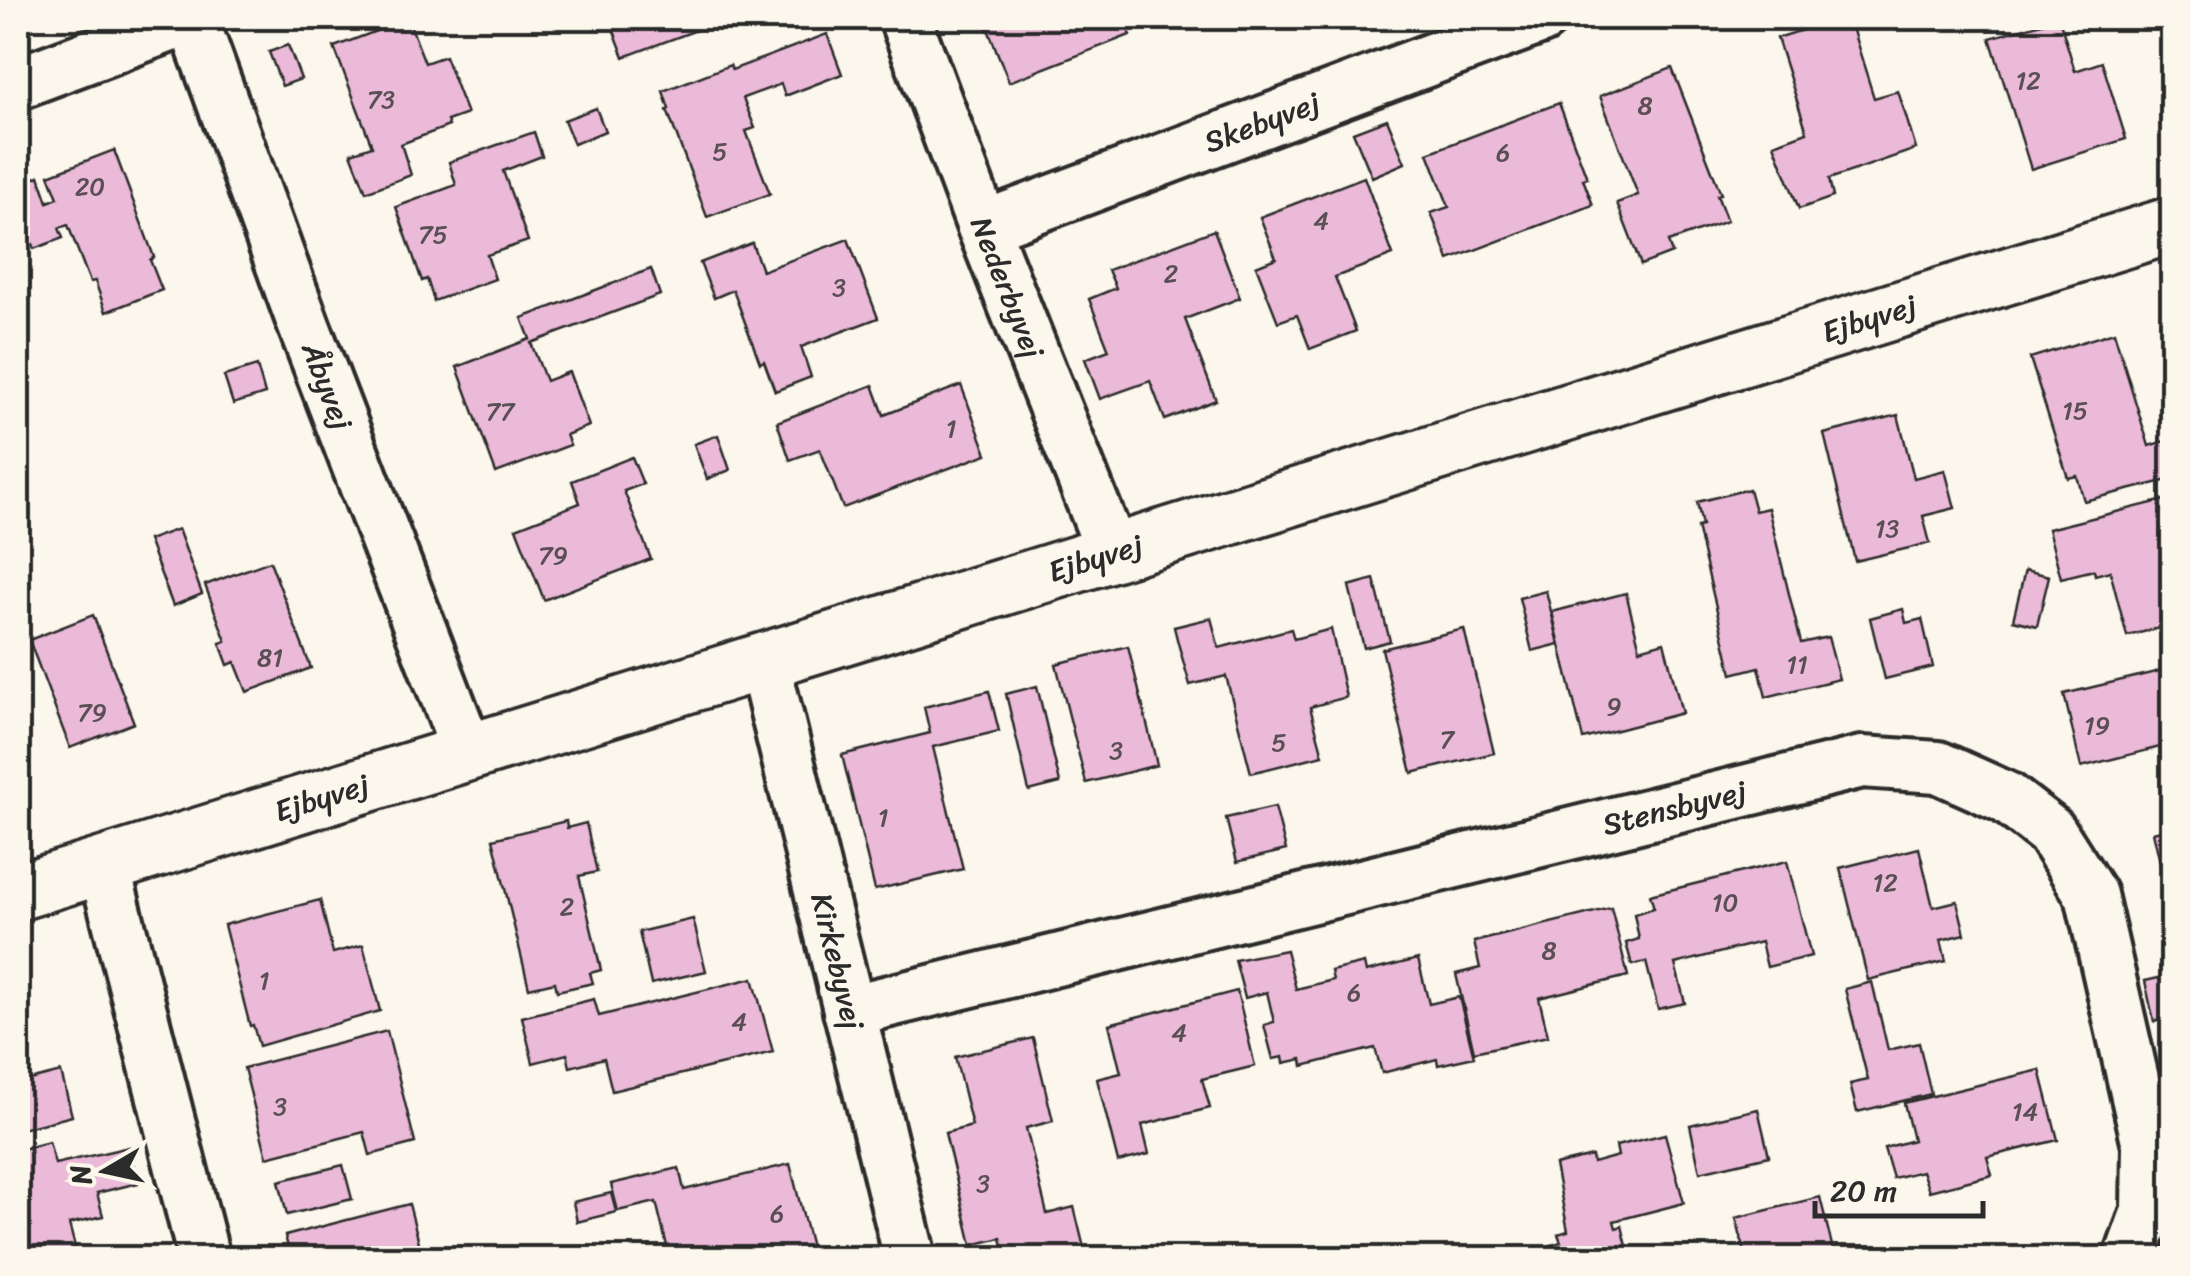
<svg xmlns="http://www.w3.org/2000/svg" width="2190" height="1276" viewBox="0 0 2190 1276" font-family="Sriracha,sans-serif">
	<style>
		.building { fill: #ecbad9; stroke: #2b2b2b; stroke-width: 2.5 }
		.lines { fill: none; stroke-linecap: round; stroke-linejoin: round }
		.street-casing { stroke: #2b2b2b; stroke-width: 58 }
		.secondary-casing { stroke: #2b2b2b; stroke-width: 62 }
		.street { stroke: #fbf7ec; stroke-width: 50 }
		.secondary { stroke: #fbf7ec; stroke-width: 55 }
		.labels { text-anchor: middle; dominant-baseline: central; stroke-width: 9; stroke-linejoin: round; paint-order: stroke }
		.number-label { font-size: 25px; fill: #5b4f56 }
		.street-label { font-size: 30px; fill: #2b2b2b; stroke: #fbf7ec }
	</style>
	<rect width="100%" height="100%" fill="#fbf7ec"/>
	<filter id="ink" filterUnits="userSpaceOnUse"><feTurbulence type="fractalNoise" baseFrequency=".01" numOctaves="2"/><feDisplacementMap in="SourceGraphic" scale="20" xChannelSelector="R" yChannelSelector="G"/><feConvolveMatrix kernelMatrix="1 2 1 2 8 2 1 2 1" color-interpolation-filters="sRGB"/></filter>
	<g filter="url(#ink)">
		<g class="building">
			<polygon points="609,18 729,18 624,57"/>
			<polygon points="988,18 1124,18 1130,35 1009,82 984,19"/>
			<polygon points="1841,18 1849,18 1874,98 1898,91 1916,149 1829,179 1833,197 1799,209 1774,144 1807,132 1777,38"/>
			<polygon points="2059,18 2075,71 2102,62 2126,139 2031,169 1990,38"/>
			<polygon points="408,19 425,63 445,56 467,114 447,121 449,126 401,144 411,175 366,192 351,153 372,146 334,47"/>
			<polygon points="827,34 842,74 785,96 781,84 743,98 755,128 746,131 770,194 707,217 667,110 669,109 663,91 730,65 732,70"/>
			<polygon points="288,45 301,79 282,86 269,52"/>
			<polygon points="1672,68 1721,194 1717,195 1727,221 1668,242 1672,253 1641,265 1617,203 1638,195 1600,96"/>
			<polygon points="1559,103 1587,178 1583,179 1593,205 1449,260 1431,213 1449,207 1428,153"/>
			<polygon points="596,108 605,131 574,144 564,120"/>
			<polygon points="1387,119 1405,163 1372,177 1353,132"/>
			<polygon points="534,132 542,156 503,171 528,241 487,255 495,279 434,301 427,279 422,281 396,207 456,185 449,162"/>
			<polygon points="114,150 154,257 150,260 162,290 106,312 95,281 90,282 68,225 59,228 63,238 34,249 18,206 18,184 39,176 48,202 58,198 49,175"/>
			<polygon points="1364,177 1393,255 1335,277 1356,331 1310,349 1297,315 1278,322 1256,266 1276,258 1260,217"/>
			<polygon points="1214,230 1240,298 1185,319 1216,400 1165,420 1150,381 1100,399 1085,359 1109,350 1089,299 1116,288 1108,270"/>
			<polygon points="848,239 878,318 801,347 811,377 775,391 764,361 760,363 733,290 714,298 700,263 752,243 762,271"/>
			<polygon points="651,269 660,295 531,343 546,381 569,372 589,426 566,435 570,445 496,473 457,367 530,339 522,318"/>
			<polygon points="2114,332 2149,446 2171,439 2172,479 2084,501 2077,476 2068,478 2030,358"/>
			<polygon points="257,366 265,394 233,404 224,376"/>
			<polygon points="873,385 884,415 961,385 987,454 843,508 820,449 790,460 777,422"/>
			<polygon points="1898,415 1914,478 1945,470 1955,508 1923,516 1930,543 1855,561 1824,434"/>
			<polygon points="718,435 730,470 707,479 694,444"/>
			<polygon points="632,457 643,484 624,491 651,559 544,600 516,528 580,503 572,481"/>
			<polygon points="1749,489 1755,511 1768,508 1801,643 1828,637 1839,679 1766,697 1759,667 1732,674 1697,527 1702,526 1697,502"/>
			<polygon points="2172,498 2172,625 2127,636 2110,571 2095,575 2094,570 2061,578 2048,529"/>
			<polygon points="178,529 202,594 173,606 148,540"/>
			<polygon points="270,561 311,668 247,692 235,662 228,665 220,643 226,641 205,585"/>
			<polygon points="2025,570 2049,576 2037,626 2013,620"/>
			<polygon points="1374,579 1390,641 1364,648 1349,586"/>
			<polygon points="1546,591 1559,644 1532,651 1519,598"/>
			<polygon points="1626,593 1640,649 1664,642 1682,713 1583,739 1552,612"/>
			<polygon points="1903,609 1906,623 1922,619 1933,667 1885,679 1870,618"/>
			<polygon points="93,615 134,723 70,748 29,640"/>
			<polygon points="1211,618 1219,648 1291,629 1294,639 1331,629 1346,697 1310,707 1323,755 1251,773 1226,676 1190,685 1178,643 1174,627"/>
			<polygon points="1464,629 1494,753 1412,773 1382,649"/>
			<polygon points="1128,646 1157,765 1086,783 1056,664"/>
			<polygon points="2172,668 2172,744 2081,767 2064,694"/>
			<polygon points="1037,686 1060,783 1029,791 1006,694"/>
			<polygon points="989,691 999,731 933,747 963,869 875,890 842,755 930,733 924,707"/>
			<polygon points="1275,807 1286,850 1237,862 1226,818"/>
			<polygon points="566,821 567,828 586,823 597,872 579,876 601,970 590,973 593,983 557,991 555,982 529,988 493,839"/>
			<polygon points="2172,827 2172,913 2153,832"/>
			<polygon points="1919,848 1933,907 1957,901 1965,934 1941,940 1946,961 1868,980 1840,868"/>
			<polygon points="1787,861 1811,956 1767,967 1761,942 1675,964 1685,1003 1658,1009 1646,962 1632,965 1626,943 1639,939 1634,914 1654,908 1650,895"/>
			<polygon points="320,900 333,953 363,945 380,1011 259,1046 253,1025 250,1026 224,925"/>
			<polygon points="1611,908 1628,976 1539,998 1548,1036 1474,1052 1456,974 1480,968 1474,942"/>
			<polygon points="693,919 706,971 651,984 639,932"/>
			<polygon points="1286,950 1296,989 1333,980 1331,971 1364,963 1366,972 1418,959 1429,1004 1459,997 1474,1057 1438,1065 1437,1059 1382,1073 1375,1048 1303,1066 1302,1059 1284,1063 1283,1057 1273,1059 1264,1025 1274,1022 1267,992 1245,998 1235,960"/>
			<polygon points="2172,975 2172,1017 2154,1022 2145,981"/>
			<polygon points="753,978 773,1052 612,1091 604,1058 570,1067 567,1054 533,1063 522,1017 594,999 599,1016"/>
			<polygon points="1872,982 1888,1050 1919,1043 1931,1094 1857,1112 1850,1084 1868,1080 1845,989"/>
			<polygon points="1237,991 1255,1066 1202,1079 1210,1108 1142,1125 1149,1154 1118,1162 1097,1079 1121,1073 1109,1024"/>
			<polygon points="387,1031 415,1143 370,1155 364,1132 267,1157 244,1068"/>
			<polygon points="1033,1038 1053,1121 1026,1128 1047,1214 1074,1207 1085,1252 1060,1258 1006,1258 1001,1238 972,1245 945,1133 972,1126 955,1057"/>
			<polygon points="2040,1070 2058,1140 1987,1157 1992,1175 1929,1191 1922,1171 1893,1178 1884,1148 1913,1140 1904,1103"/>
			<polygon points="61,1072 72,1116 18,1130 18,1083"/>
			<polygon points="1758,1109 1769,1156 1700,1172 1690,1125"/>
			<polygon points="1665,1134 1684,1203 1614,1221 1616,1228 1622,1226 1630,1258 1555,1258 1551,1245 1561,1242 1558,1234 1568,1231 1555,1165 1592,1156 1593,1163 1618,1156 1616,1146"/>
			<polygon points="49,1142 55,1164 129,1147 138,1183 97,1193 103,1216 69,1224 78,1258 18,1258 18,1150"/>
			<polygon points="790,1164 812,1251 781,1258 670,1258 656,1202 618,1211 611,1184 679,1168 684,1190"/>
			<polygon points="343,1165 352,1199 287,1215 279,1181"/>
			<polygon points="611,1193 616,1212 577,1222 573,1202"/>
			<polygon points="1820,1197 1835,1258 1746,1258 1736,1218"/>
			<polygon points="409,1204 423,1258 291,1258 285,1236"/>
		</g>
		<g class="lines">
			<g class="street-casing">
				<g id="street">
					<path id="s1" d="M192,18L304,326L468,753"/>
					<path id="s2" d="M905,18L983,227L1113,554"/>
					<polyline points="18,83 191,18"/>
					<path id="s3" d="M983,227L1541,18"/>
					<path id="s4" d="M764,662L910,1258"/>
					<polyline points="104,866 204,1258"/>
					<path id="s5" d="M849,1011L1862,762L1938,767L2007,798L2051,832L2091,895L2148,1145L2147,1211L2130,1258"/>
				</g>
			</g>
			<g class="secondary-casing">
				<g id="secondary">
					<path id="s6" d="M18,892L2172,225"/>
				</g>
			</g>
			<use href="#street" class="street"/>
			<use href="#secondary" class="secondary"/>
		</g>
	</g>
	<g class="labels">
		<g class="number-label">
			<text x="2028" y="80">12</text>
			<text x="381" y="99">73</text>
			<text x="1645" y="105">8</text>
			<text x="720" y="151">5</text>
			<text x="1503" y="152">6</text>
			<text x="90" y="186">20</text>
			<text x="1321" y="220">4</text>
			<text x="433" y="234">75</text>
			<text x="1171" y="273">2</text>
			<text x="839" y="287">3</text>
			<text x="2075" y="410">15</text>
			<text x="500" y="411">77</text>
			<text x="951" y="428">1</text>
			<text x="1887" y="528">13</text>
			<text x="553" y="555">79</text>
			<text x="270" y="657">81</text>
			<text x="1797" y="664">11</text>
			<text x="1614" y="706">9</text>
			<text x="92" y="712">79</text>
			<text x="2097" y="725">19</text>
			<text x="1447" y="739">7</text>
			<text x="1279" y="742">5</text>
			<text x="1116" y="750">3</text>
			<text x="883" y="817">1</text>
			<text x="1885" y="882">12</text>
			<text x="1725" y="902">10</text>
			<text x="567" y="906">2</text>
			<text x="1549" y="950">8</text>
			<text x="264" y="980">1</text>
			<text x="1354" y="992">6</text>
			<text x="739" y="1021">4</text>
			<text x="1179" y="1032">4</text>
			<text x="280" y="1106">3</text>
			<text x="2025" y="1111">14</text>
			<text x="983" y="1183">3</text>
			<text x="777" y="1213">6</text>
		</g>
		<g class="street-label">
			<text stroke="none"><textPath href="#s3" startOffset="298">Skebyvej</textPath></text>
			<text stroke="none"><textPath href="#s2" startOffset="288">Nederbyvej</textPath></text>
			<text stroke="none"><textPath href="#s6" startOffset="1938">Ejbyvej</textPath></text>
			<text stroke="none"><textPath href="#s1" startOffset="392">Åbyvej</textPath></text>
			<text stroke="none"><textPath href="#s6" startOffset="1128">Ejbyvej</textPath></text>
			<text stroke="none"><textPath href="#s6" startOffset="318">Ejbyvej</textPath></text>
			<text stroke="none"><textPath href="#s5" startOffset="850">Stensbyvej</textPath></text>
			<text stroke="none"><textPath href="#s4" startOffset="308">Kirkebyvej</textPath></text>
		</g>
	</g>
	<rect width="2190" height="1276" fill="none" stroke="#fbf7ec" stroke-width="60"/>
	<rect x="30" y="30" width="2130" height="1216" fill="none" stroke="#2b2b2b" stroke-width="4" filter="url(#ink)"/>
	<g transform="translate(105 1171) rotate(261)" stroke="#fbf7ec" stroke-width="8" paint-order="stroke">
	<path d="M0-8L18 38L0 25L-18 38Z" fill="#2b2b2b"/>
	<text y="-15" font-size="28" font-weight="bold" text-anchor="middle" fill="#2b2b2b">N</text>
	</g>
	<path d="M1815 1201v15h168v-15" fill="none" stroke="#2b2b2b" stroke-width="5"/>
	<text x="1830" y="1201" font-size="30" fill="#2b2b2b" stroke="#fbf7ec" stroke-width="8" paint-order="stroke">20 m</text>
</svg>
